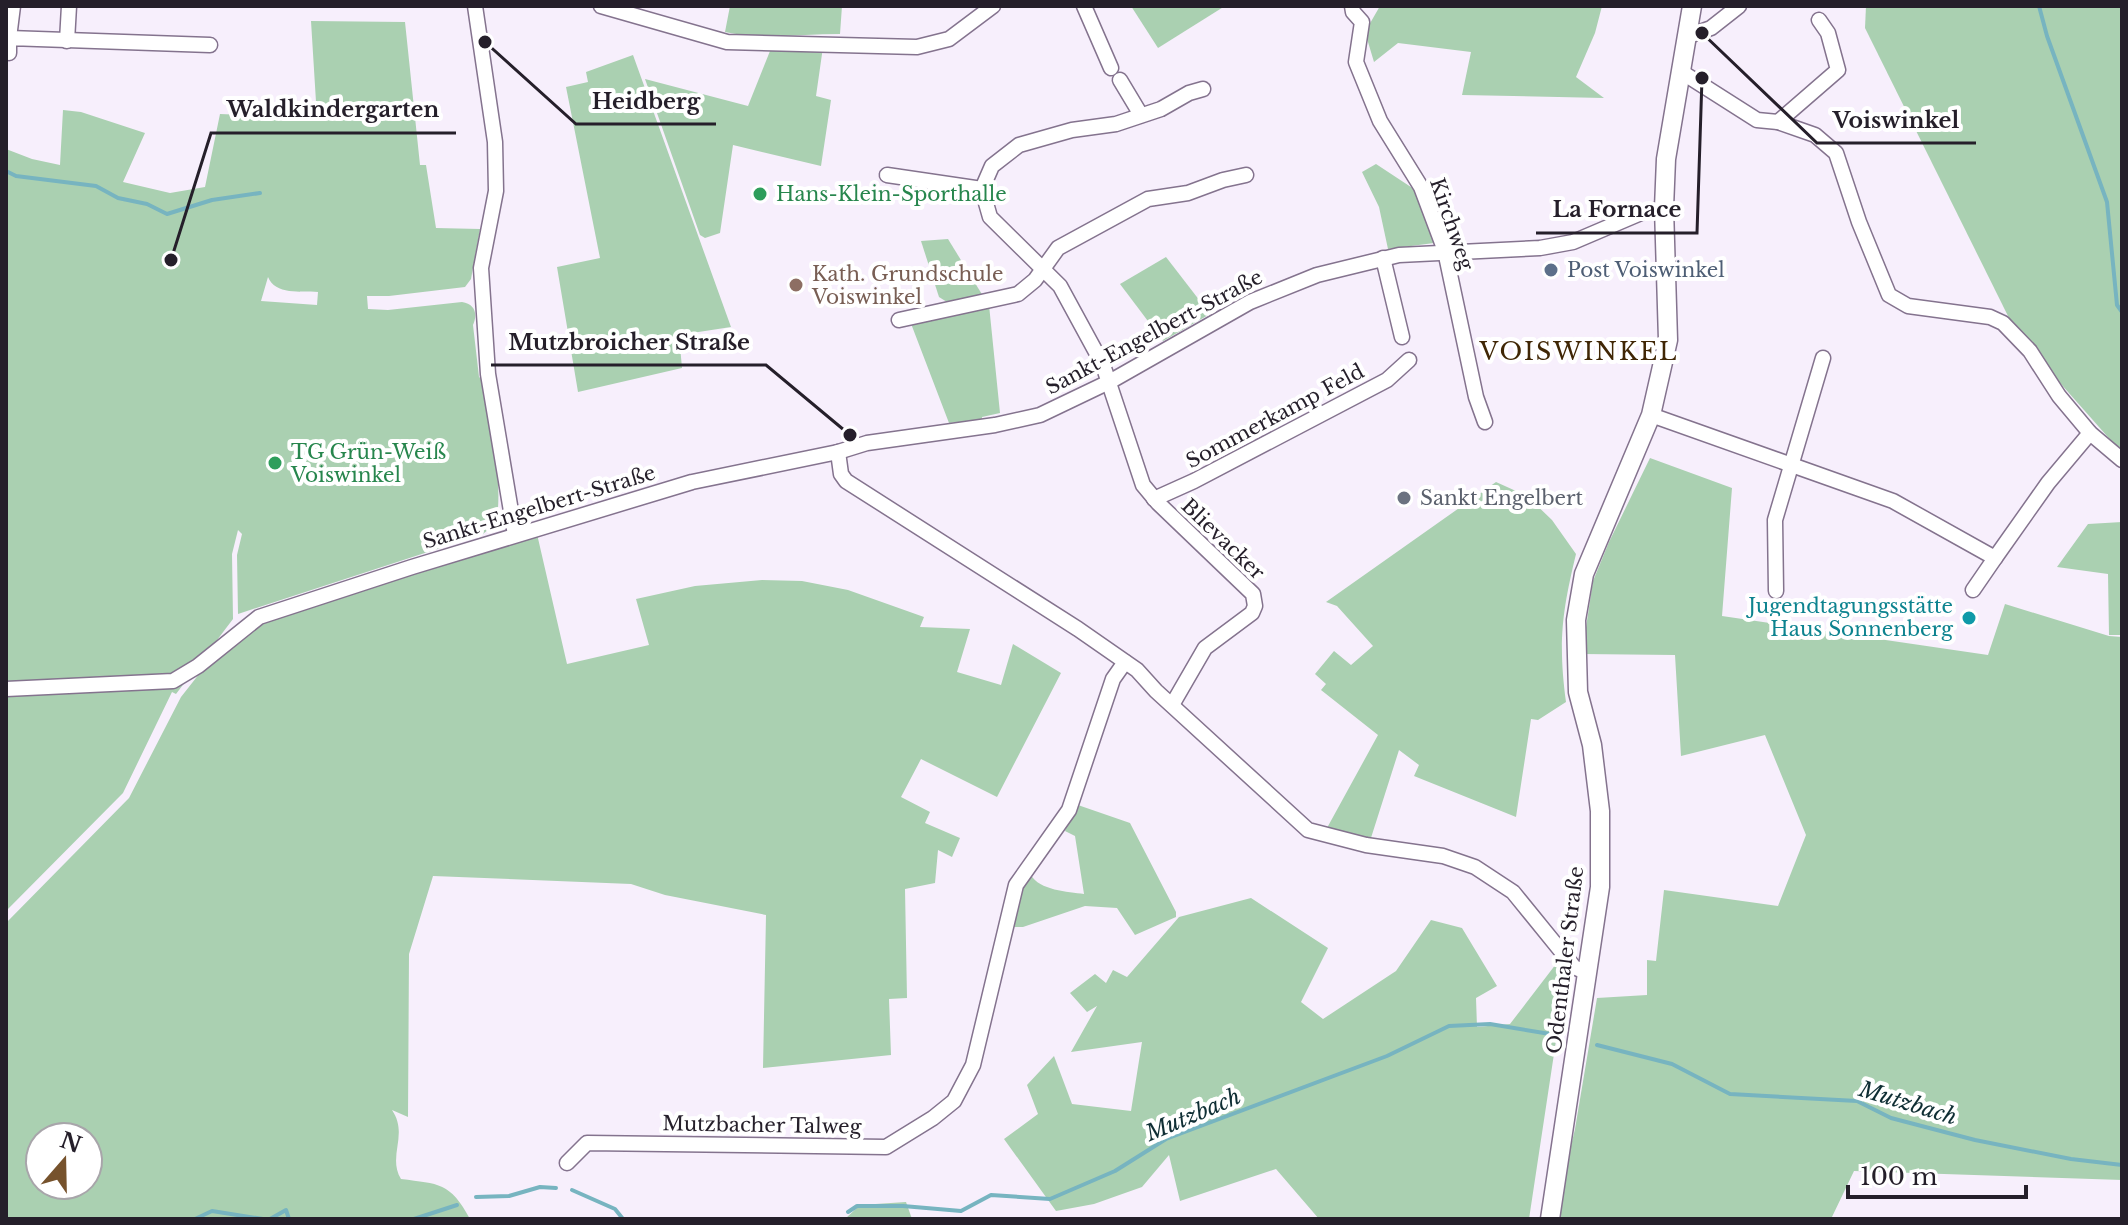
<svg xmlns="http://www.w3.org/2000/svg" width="2128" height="1225" viewBox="0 0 2128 1225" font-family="'Libre Baskerville',serif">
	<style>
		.green { fill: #aad0b1; fill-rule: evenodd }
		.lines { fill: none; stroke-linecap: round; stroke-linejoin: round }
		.stream { stroke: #77b4c0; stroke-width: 4 }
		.minor-casing { stroke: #84738e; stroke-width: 17 }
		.major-casing { stroke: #84738e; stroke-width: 21 }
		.minor { stroke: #fff; stroke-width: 14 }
		.major { stroke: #fff; stroke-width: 18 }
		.leisure-dot { fill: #2e9e5b; stroke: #fff; stroke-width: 3 }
		.service-dot { fill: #5c6f8a; stroke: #fff; stroke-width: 3 }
		.education-dot { fill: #8d6e63; stroke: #fff; stroke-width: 3 }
		.worship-dot { fill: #6b7280; stroke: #fff; stroke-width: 3 }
		.culture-dot { fill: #0f9aa8; stroke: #fff; stroke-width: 3 }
		.labels { text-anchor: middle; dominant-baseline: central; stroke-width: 8; stroke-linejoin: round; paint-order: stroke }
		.leisure-label { font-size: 20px; fill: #27864d; stroke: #fff; text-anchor: start }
		.street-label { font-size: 20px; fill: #251f2a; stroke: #fff }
		.service-label { font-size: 20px; fill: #4e5e75; stroke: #fff; text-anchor: start }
		.education-label { font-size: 20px; fill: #785e54; stroke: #fff; text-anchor: start }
		.worship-label { font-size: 20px; fill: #5b616d; stroke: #fff; text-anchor: start }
		.culture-label { font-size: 20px; fill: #0d838f; stroke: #fff; text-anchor: end }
		.water-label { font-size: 22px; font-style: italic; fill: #0f2e34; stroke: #fff }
		.quarter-label { font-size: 24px; letter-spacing: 2px; fill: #402605; stroke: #fff }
		.leader { fill: none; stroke: #251f2a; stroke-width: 3 }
		.callout-dot { fill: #251f2a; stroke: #fff; stroke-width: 3 }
		.callout-label { font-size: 22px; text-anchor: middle; font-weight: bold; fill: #251f2a; stroke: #fff; stroke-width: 8; stroke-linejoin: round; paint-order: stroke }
	</style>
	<rect width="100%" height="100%" fill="#f7effc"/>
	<g class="green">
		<path d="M730,6H842L840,34C802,34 762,40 725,32Z"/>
		<polygon points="1131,6 1225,6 1158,48"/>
		<polygon points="1380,6 1602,6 1595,33 1576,77 1604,98 1462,95 1471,52 1398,43 1374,62 1365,32"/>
		<polygon points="1866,6 2122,6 2122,453 2030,349 2008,316 1865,28"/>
		<path d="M311,21L405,22L420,165H426L436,228L480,229L471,279L465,287L389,296H367L368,309L388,310L462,302C475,304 478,314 473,325L479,377L484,381C490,422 504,485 496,523L483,534L238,614L237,555L242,534L238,530L232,554L233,619L176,694L172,692L123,793L6,911V149L32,159L60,165L63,110L81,112L145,133L123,182L170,193L205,187L220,114L317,118ZM268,277C275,295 301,291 318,292L317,305L261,301Z"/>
		<polygon points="772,46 823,47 816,96 831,100 821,166 733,145 720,233 705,238 700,235 645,79 748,106"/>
		<polygon points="633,55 731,327 679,335 682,368 578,392 557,267 600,258 566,87 588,82 586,72"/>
		<polygon points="1376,164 1420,193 1434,243 1388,249 1379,207 1362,172"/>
		<polygon points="948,239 983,296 947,302 939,297 921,241"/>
		<polygon points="1166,257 1210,314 1163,341 1120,284"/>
		<polygon points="989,305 1000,413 982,417 982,420 949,423 910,321"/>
		<polygon points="1650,458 1732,488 1722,616 1988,655 2005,604 2109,636 2122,637 2122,1180 1854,1171 1831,1219 1554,1217 1575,1129 1597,998 1647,995 1647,960 1656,961 1664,890 1778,906 1806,835 1765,735 1681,756 1675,655 1582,654 1593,581 1609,542"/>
		<path d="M1496,482L1527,496L1552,520L1576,554C1562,612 1558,643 1566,702L1538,720L1531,719L1516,817L1414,776L1419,765L1399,750L1370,841L1327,828L1378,735L1321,690L1326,684L1315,674L1334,651L1351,665L1373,646L1337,606L1326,602Z"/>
		<polygon points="2122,522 2122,635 2109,635 2108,574 2057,567 2088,524"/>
		<path d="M537,534L567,664L649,645L636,599L695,586L762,580L802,581L848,590L924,617L920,627L970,629L957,672L1001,685L1013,644L1061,673L997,797L921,759L901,797L930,812L925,823L960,838L952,857L938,850L935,883L905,889L907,998L889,999L891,1055L763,1068L766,915L665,895L631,884L433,876L409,954L408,1117L392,1110C409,1135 387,1156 401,1179C439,1184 450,1182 470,1219H6V923L129,798L181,697L233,631ZM40,1137H88V1185H40Z"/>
		<path d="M1075,804L1130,823L1176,912V917L1135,935L1117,908L1085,906L1023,927H1013L1020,890L1031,875C1039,890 1068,892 1084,894L1075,836L1065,831Z"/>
		<polygon points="1251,898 1328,948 1301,1002 1323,1019 1396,971 1431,920 1462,928 1497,986 1476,998 1477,1027 1510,1024 1556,964 1561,963 1572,985 1557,1034 1529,1219 1319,1219 1276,1169 1180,1201 1169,1155 1142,1187 1094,1204 1056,1211 1004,1139 1038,1114 1027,1085 1054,1056 1072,1104 1131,1111 1142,1042 1071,1052 1097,1006 1087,1012 1070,993 1095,974 1106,983 1113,970 1127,977 1179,917"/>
		<polygon points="906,1202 912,1219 845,1219 860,1205"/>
	</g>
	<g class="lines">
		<g class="stream">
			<polyline points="2039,6 2047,36 2107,202 2117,305 2122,312"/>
			<polyline points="6,171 16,176 96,186 118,198 147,204 167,214 212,200 260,193"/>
			<polyline points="1597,1045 1672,1064 1730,1094 1857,1101 1891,1118 1975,1140 2071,1159 2122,1165"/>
			<polyline points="572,1190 615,1209 623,1219"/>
			<polyline points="476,1197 509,1196 540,1187 556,1188"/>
			<polyline points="848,1212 857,1206 903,1206 961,1211 991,1195 1050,1199 1115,1171 1166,1139 1387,1056 1449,1026 1490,1024 1550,1034"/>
			<polyline points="195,1219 212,1211 263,1219"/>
			<polyline points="270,1219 286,1210 289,1219"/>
			<polyline points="414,1219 457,1205"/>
		</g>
		<g class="minor-casing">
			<g id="minor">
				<polyline points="475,6 495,142 496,191 481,268 488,374 515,535"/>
				<polyline points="601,6 727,42 917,47 949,39 993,6"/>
				<polyline points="1084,6 1111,68"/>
				<polyline points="1352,6 1353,12 1362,22 1356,62 1380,121 1421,187 1445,251 1476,397 1485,422"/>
				<polyline points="1686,37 1711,28 1739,6"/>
				<polyline points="9,38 13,6"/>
				<polyline points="67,41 69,6"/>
				<polyline points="9,53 9,38 210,45"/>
				<polyline points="1680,71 1757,120 1778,122 1815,135 1836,153 1859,222 1889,295 1908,306 1990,317 2003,323 2030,351 2059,396 2090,433 2122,460"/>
				<polyline points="1120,80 1141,115"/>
				<polyline points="1778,122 1838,70 1828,33 1819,20"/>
				<polyline points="887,175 982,189"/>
				<polyline points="1383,258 1402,337"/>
				<polyline points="899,320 1018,294 1035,280 1058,248 1148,199 1188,193 1223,180 1246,175"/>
				<polyline points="1651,415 1893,501 1995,558 1973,590"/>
				<polyline points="838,452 841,474 846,481 1078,629 1137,670 1156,691 1308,830 1366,845 1443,856 1475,867 1513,892 1574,967 1587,973"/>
				<polyline points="1154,499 1194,481 1387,380 1409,360"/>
				<polyline points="1995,558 2048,483 2090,433"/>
				<polyline points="1776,591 1775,520 1823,358"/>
				<polyline points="6,689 173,681 198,666 259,617 412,567 692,482 838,452 867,443 995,425 1040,415 1111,381 1250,302 1317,275 1399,255 1540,248 1573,242 1641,213 1664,208"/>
				<polyline points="1172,705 1205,648 1252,613 1255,606 1253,594 1158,503 1143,485 1103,365 1060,286 990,217 982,189 992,166 1019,145 1072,130 1116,124 1161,109 1189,93 1203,89"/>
				<polyline points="567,1163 587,1143 886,1147 933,1118 954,1101 973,1065 1016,885 1069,810 1113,679 1125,662"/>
			</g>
		</g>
		<g class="major-casing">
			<polyline id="major" points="1550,1219 1600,887 1600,811 1592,745 1578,692 1576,620 1584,574 1651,415 1668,340 1664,208 1666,159 1692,6"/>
		</g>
		<use href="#minor" class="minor"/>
		<use href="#major" class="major"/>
	</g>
	<g class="leisure-dot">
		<circle cx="760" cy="194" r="8"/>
		<circle cx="275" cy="463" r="8"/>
	</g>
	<circle class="service-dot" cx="1551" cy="270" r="8"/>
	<circle class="education-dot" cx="796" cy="285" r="8"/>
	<circle class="worship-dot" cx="1404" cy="498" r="8"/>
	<circle class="culture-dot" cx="1969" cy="618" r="8"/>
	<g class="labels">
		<g class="leisure-label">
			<text x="776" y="194">Hans-Klein-Sporthalle</text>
			<text x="291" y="452">TG Grün-Weiß<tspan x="291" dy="23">Voiswinkel</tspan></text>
		</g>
		<g class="street-label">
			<text transform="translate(1452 224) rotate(71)">Kirchweg</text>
			<text transform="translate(1154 332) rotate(-28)">Sankt-Engelbert-Straße</text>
			<text transform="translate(1275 416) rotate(-28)">Sommerkamp Feld</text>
			<text transform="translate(539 507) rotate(-17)">Sankt-Engelbert-Straße</text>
			<text transform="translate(1223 539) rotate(44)">Blievacker</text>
			<text transform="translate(1565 960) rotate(-83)">Odenthaler Straße</text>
			<text transform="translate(762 1125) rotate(1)">Mutzbacher Talweg</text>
		</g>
		<g class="service-label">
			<text x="1567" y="270">Post Voiswinkel</text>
		</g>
		<g class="education-label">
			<text x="812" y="274">Kath. Grundschule<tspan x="812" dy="23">Voiswinkel</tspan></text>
		</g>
		<g class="worship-label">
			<text x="1420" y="498">Sankt Engelbert</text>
		</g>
		<g class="culture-label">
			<text x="1953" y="606">Jugendtagungsstätte<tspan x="1953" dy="23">Haus Sonnenberg</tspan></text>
		</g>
		<g class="water-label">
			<text transform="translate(1908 1103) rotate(17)">Mutzbach</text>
			<text transform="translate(1193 1115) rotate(-23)">Mutzbach</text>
		</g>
		<g class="quarter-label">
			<text x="1579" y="351">VOISWINKEL</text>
		</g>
	</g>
	<path class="leader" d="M485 42L576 124H716M171 260L211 133H456M1702 33L1817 143H1976M1702 78L1697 233H1536M850 435L766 365H491"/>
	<g class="callout-dot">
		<circle cx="485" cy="42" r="8"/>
		<circle cx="171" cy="260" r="8"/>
		<circle cx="1702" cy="33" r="8"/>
		<circle cx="1702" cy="78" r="8"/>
		<circle cx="850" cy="435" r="8"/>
	</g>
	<g class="callout-label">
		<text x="646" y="109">Heidberg</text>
		<text x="333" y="117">Waldkindergarten</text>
		<text x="1896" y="128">Voiswinkel</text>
		<text x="1617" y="217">La Fornace</text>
		<text x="629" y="350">Mutzbroicher Straße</text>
	</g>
	<rect width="2128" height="1225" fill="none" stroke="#251f2a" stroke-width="16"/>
	<g transform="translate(64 1161) rotate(20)"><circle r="38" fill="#ffffff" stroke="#a8a5aa" stroke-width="2"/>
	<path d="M0-6L14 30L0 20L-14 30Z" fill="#76522c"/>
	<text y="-12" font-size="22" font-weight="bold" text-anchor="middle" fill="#251f2a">N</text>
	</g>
	<path d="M1848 1185v12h178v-12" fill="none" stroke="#251f2a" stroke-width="4"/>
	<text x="1860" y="1185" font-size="24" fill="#251f2a" stroke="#ffffff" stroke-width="6" paint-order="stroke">100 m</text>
</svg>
